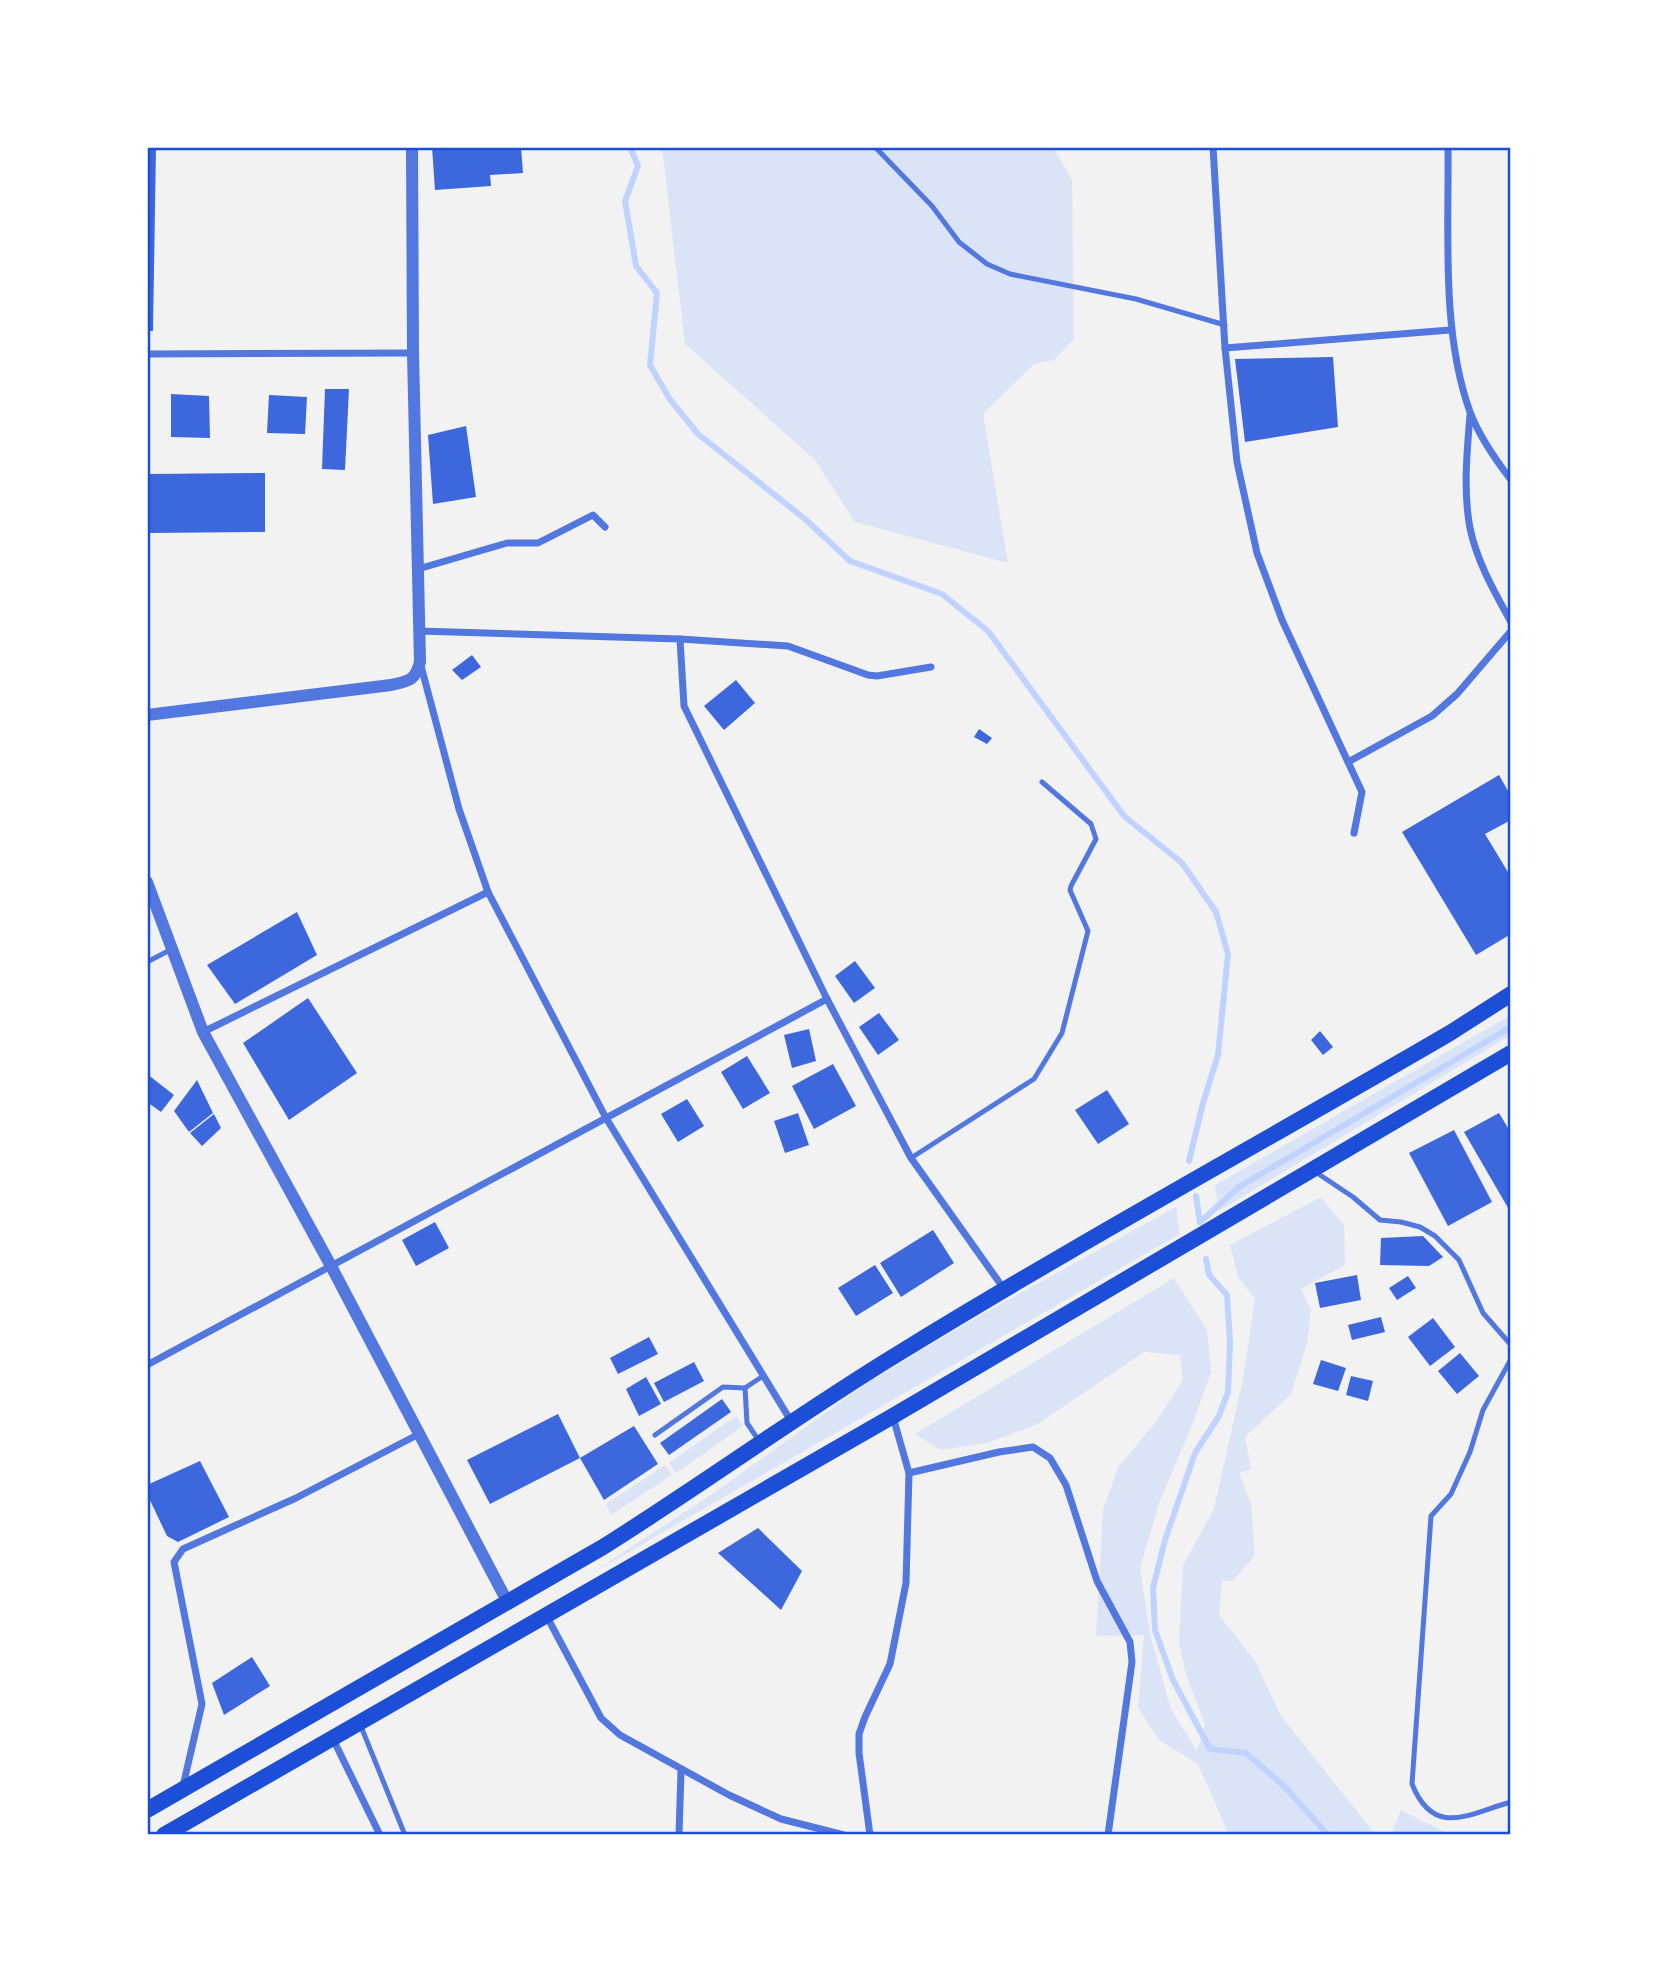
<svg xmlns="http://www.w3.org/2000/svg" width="1658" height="1982" viewBox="0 0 1658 1982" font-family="'Fira Sans',sans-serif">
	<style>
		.green { fill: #dbe4f7 }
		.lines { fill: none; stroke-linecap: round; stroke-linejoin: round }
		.stream { stroke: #bfd3fe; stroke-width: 6 }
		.building { fill: #3d67dc }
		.service { stroke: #5277de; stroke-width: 5 }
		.minor { stroke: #5277de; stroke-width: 7 }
		.tertiary { stroke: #5277de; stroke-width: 12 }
		.primary { stroke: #1d4ed8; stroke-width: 16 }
		.neatline { fill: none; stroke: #1d4ed8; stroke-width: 2.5 }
	</style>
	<rect width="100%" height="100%" fill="#f2f2f2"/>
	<g class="green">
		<polygon points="662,147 1053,147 1072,180 1074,339 1054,360 1034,364 983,414 1008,563 855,522 815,460 685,344"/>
		<polygon points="1511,1015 1511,1035 1219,1211 1215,1185"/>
		<polygon points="1321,1197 1344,1225 1345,1265 1301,1289 1311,1310 1307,1343 1291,1394 1245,1437 1251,1469 1239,1473 1251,1504 1255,1556 1232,1581 1222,1581 1219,1615 1255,1661 1281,1716 1376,1835 1229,1835 1198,1764 1160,1741 1138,1708 1144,1635 1096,1636 1103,1510 1118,1467 1156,1422 1183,1380 1180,1355 1144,1352 1038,1424 987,1443 940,1450 915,1434 1174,1278 1207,1330 1211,1372 1192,1425 1159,1503 1140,1568 1150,1634 1171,1709 1197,1751 1205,1725 1186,1674 1179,1643 1183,1565 1214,1509 1243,1379 1255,1299 1238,1277 1230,1245"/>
		<polygon points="1176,1207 1180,1234 589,1575 718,1490 867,1383 977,1317"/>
		<polygon points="736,1416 743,1426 676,1473 669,1463"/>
		<polygon points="665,1465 672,1475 611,1515 606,1504"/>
		<polygon points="1401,1810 1451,1835 1391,1835"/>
	</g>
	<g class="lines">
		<g class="stream">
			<polyline points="630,147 638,166 625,201 636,266 657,293 650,365 669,398 698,434 805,519 850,561 942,594 988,631 1124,816 1182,863 1216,912 1228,954 1218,1055 1203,1103 1189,1161"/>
			<polyline points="1196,1196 1200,1222"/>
			<polyline points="1200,1222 1239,1187 1511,1027"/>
			<polyline points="1206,1259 1209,1275 1227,1295 1230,1342 1228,1392 1219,1416 1195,1453 1165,1540 1153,1588 1155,1630 1173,1680 1210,1749 1246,1753 1285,1787 1328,1835"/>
		</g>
	</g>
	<g class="building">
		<polygon points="147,147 156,147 153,331 147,331"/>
		<polygon points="432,147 521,147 523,173 490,175 491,186 435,190"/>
		<polygon points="1333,357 1338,427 1245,442 1235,359"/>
		<polygon points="325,389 349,389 345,470 322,469"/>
		<polygon points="171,394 209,396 210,438 171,437"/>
		<polygon points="269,395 307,397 305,434 267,433"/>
		<polygon points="466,426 476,497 433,504 428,435"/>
		<polygon points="265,473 265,532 147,533 147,474"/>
		<polygon points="472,655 481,667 462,680 452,670"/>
		<polygon points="736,680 755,703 724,730 704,706"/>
		<polygon points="979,729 992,738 987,744 974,737"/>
		<polygon points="1499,775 1511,796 1511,820 1485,834 1511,877 1511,934 1476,955 1402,832"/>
		<polygon points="297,912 317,955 235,1004 207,965"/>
		<polygon points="855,961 875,988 854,1003 835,976"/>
		<polygon points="308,998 357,1073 289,1120 243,1043"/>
		<polygon points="879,1013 899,1040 878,1055 859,1027"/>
		<polygon points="809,1029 816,1061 792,1068 784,1035"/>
		<polygon points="1320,1031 1333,1047 1323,1055 1311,1040"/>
		<polygon points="747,1056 770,1093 743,1109 721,1072"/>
		<polygon points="833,1064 856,1106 814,1129 792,1086"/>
		<polygon points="147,1074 174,1095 161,1112 147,1102"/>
		<polygon points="197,1080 213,1113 189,1132 174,1111"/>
		<polygon points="1107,1090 1129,1124 1098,1144 1075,1110"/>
		<polygon points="687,1099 704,1126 678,1142 661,1114"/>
		<polygon points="798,1113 809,1145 785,1153 774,1121"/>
		<polygon points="1499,1113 1511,1133 1511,1213 1464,1132"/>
		<polygon points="214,1114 221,1128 202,1146 190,1133"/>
		<polygon points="1454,1130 1492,1202 1448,1226 1409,1153"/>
		<polygon points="435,1222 449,1248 416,1266 402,1240"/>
		<polygon points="933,1230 954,1263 901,1297 880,1263"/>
		<polygon points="1423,1236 1443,1257 1429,1266 1380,1265 1381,1238"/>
		<polygon points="875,1265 893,1293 856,1316 838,1288"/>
		<polygon points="1357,1275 1361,1300 1320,1308 1315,1283"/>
		<polygon points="1408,1276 1416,1288 1397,1300 1389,1288"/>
		<polygon points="1381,1317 1385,1332 1352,1340 1348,1325"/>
		<polygon points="1433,1318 1455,1347 1430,1366 1408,1337"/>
		<polygon points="649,1337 658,1354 618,1374 610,1358"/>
		<polygon points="1460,1353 1479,1376 1457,1394 1438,1371"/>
		<polygon points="1321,1360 1346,1368 1338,1391 1313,1384"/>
		<polygon points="694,1362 704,1381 664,1402 654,1383"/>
		<polygon points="1351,1376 1373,1381 1368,1401 1346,1395"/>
		<polygon points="646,1377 661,1404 639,1416 626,1389"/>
		<polygon points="722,1399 731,1412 669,1455 660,1443"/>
		<polygon points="558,1414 580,1458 490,1504 467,1460"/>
		<polygon points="634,1426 658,1464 604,1500 580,1458"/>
		<polygon points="200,1461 229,1517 178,1542 167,1536 147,1494 147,1485"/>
		<polygon points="758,1528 802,1571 781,1610 718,1553"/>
		<polygon points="252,1657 270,1686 224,1715 212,1683"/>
	</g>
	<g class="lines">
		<g class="service">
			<polyline points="875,147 932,206 959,242 987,264 1010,274 1136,299 1225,325"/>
			<polyline points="147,962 172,949"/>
			<polyline points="911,1158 1034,1079 1062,1033 1088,931 1070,890 1071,886 1096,839 1091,824 1042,782"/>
			<polyline points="1314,1171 1353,1197 1380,1220 1401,1222 1420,1227 1435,1236 1459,1260 1483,1313 1511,1345"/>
			<path d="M1511,1359L1483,1410L1470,1452L1451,1494L1431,1516L1412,1784C1434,1839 1470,1813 1511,1802"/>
			<polyline points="745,1388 763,1376"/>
			<polyline points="655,1435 723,1387 745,1388 747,1423 759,1441"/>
			<polyline points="360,1724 405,1835"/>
		</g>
		<g class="minor">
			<polyline points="1213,147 1225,348 1237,462 1257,553 1282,620 1348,762"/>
			<path d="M1448,147C1449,232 1441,332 1470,412C1479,436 1495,459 1511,480"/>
			<polyline points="1225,348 1450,330"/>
			<polyline points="147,354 413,353"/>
			<path d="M1470,415C1467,452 1463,491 1470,528C1477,562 1495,593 1511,622"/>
			<polyline points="418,569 507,543 538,543 593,515 605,527"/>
			<polyline points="419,631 680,639 684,706 827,999 911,1158 1004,1289"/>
			<polyline points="680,639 788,646 868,675 877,676 931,667"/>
			<polyline points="421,666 459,809 488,892 606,1118 791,1421"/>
			<polyline points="1354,833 1362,792 1348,762 1432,716 1457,694 1511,631"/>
			<polyline points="203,1032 488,892"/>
			<polyline points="147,1365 827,999"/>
			<polyline points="909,1473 999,1452 1033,1447 1050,1458 1066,1485 1097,1581 1130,1642 1132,1662 1108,1835"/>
			<polyline points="546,1615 601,1718 620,1735 729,1795 781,1819 844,1835"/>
			<polyline points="333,1739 380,1835"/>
			<polyline points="183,1786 202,1704 174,1562 183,1549 296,1498 419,1434"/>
			<polyline points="679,1835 681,1771"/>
			<polyline points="870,1835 859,1753 859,1734 865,1717 890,1664 906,1583 909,1473 893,1417"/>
		</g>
		<g class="tertiary">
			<path d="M147,715L391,685C409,681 415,681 420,662L413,353L412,147"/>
			<polyline points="147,882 203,1032 331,1266 508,1603"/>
		</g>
		<g class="primary">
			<path d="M147,1810L603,1547C702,1485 796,1416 896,1355C1078,1243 1265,1141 1450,1033L1511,994"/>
			<polyline points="164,1835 893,1416 1511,1053"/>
		</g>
	</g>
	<rect width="1658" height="1982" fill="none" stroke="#ffffff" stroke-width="298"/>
	<rect x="149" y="149" width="1360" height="1684" class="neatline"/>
</svg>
